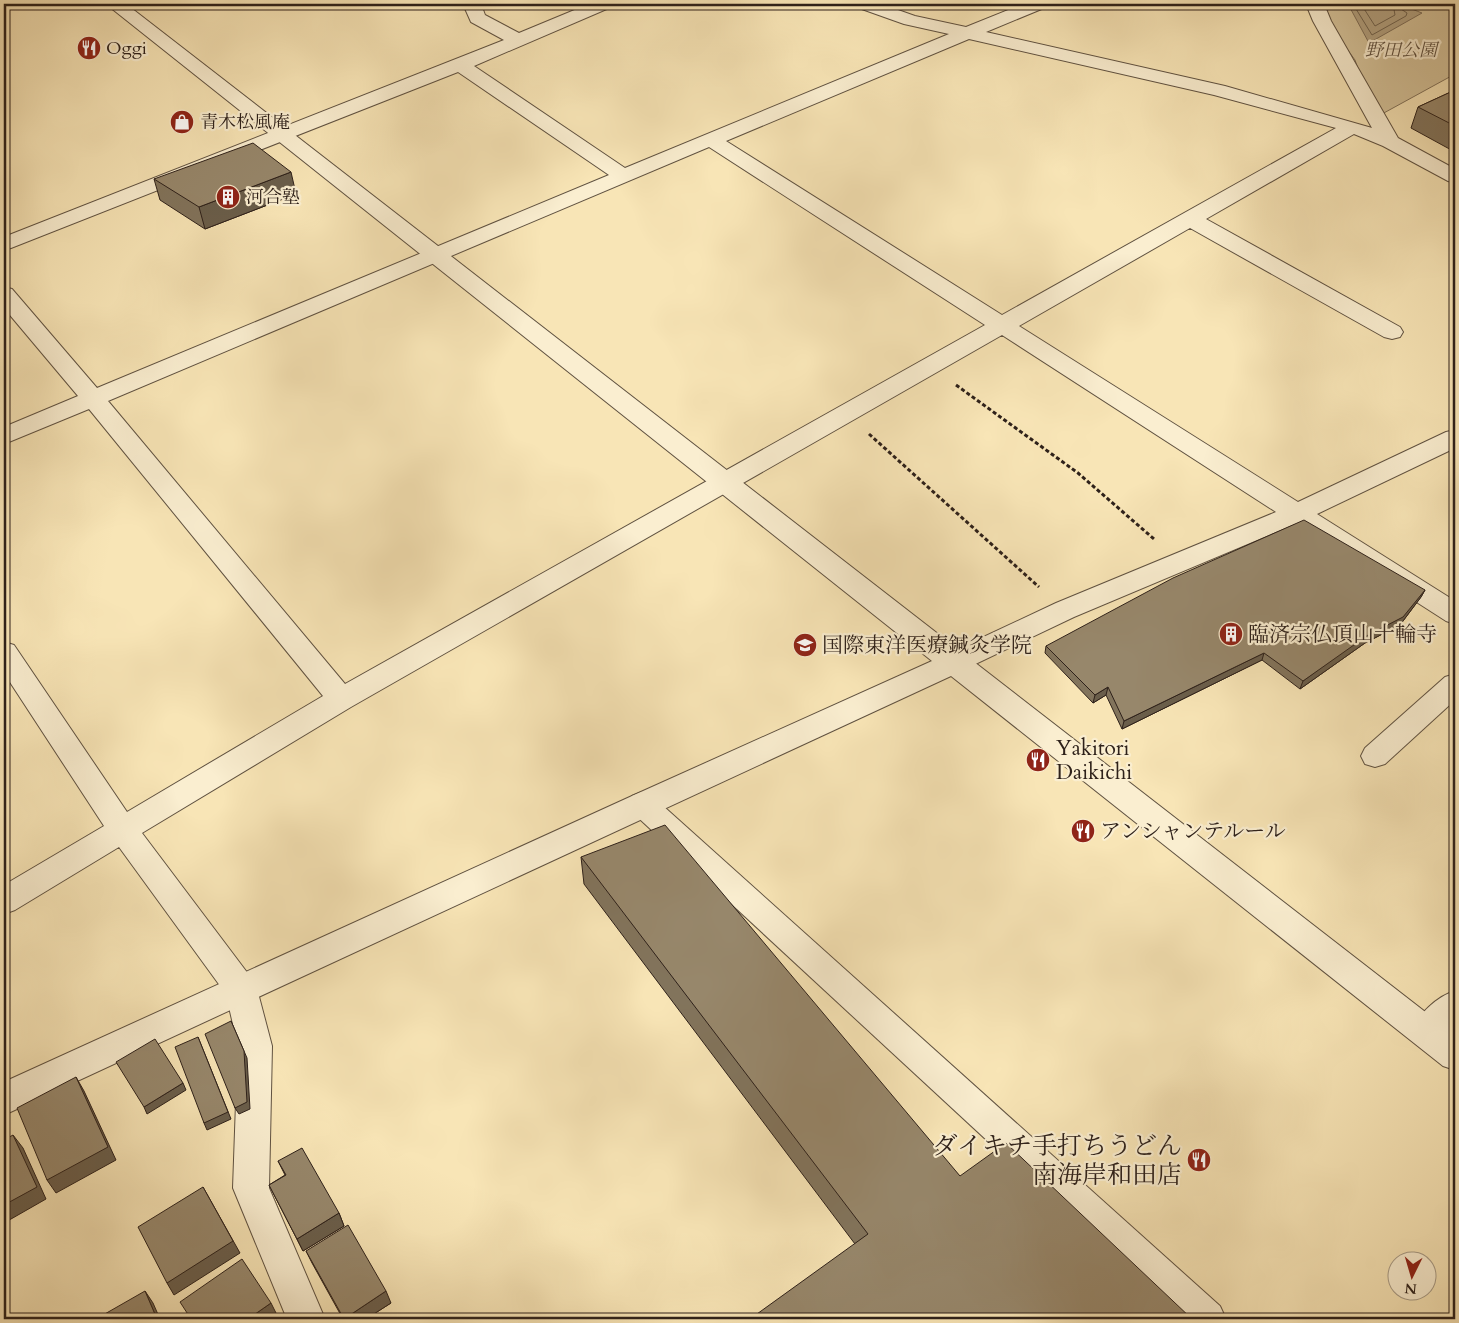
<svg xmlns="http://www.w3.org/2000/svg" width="1459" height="1323" viewBox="0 0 1459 1323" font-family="Cardo,'Noto Serif JP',serif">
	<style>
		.green { fill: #d6c49b; stroke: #82725a }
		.water { fill: #b3a281; stroke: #7e6e58 }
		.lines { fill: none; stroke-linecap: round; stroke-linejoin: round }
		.shore { stroke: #70624e; stroke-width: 1 }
		.minor-casing { stroke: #605241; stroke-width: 2 }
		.tertiary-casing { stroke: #605241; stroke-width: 2 }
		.path { stroke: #2e211a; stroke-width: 3; stroke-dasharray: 4 2.5; stroke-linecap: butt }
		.minor { fill: #faeed0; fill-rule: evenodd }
		.tertiary { fill: #faeed0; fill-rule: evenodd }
		.wall { fill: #82745c; stroke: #2e211a }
		.shaded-wall { fill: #6a5e4b; stroke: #2e211a }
		.building { fill: #97876b; stroke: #2e211a }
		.labels { text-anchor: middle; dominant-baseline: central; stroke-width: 4.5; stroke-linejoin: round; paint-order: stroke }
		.far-poi-label { font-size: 18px; fill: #2e211a; stroke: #faeed0; text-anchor: start }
		.far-park-label { font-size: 18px; font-style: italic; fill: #605241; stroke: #faeed0 }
		.poi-label { font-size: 21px; fill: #2e211a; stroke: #faeed0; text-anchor: start }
		.near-poi-label { font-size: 25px; fill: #2e211a; stroke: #faeed0; text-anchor: end }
	</style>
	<rect width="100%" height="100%" fill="#f8e5b6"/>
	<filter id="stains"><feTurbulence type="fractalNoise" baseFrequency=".004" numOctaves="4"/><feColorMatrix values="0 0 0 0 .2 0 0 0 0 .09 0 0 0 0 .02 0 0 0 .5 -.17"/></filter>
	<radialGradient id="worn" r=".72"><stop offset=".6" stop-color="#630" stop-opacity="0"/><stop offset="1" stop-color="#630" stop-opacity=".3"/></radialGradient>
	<polygon class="green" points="1322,4 1455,4 1455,74 1382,114 1362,80 1355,60 1347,49 1339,43"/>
	<polygon class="water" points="1348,4 1399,4 1422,13 1369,43"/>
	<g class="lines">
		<g class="shore">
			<polyline points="1353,4 1372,35 1406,16 1407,13 1401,9 1400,4"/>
			<polyline points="1361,4 1375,26 1395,15 1393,4"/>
		</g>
		<g class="minor-casing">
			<g id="minor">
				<path d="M463,4H481L485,15L519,33L589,4H612L609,8L474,66L625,168L949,34L904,24L859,8L856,4H881L915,16L966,27L1023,4H1047L1044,8L986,32L1225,86L1372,128L1313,21L1306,4H1324L1331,21L1398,138L1455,169V183L1448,181L1383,146L1354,134L1206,219L1400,327L1403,332L1400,337L1392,339L1384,337L1190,228L1019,326L1298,502L1446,432L1455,430V448L1317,514L1455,601V624L1446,621L1295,524L1074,617L965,669L955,672L945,669L941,662L945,655L1056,603L1276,512L1002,335L351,707L142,833L252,979L257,989L272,1046L269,1188L325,1319H287L233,1188L238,1046L226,994L119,847L15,910L4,914V885L104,826L4,673V642L14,645L127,812L323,696L89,409L4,444V427L78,396L4,308V287L12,289L97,388L609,175L458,72L11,248L4,250V237L504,40L471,22ZM969,39L1214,95L1336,128L1002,315L726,141ZM709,147L985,325L345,684L108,401Z"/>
				<polygon points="1455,674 1455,700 1385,764 1375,767 1365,764 1361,756 1365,748 1445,677"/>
				<polygon points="642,792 652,796 1220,1306 1226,1319 1180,1319 632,812 627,804 632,796"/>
				<path d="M1455,991V1026L1439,1042L1427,1047L1415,1042L1410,1032C1418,1015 1437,996 1455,991Z"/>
			</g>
		</g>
		<g class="tertiary-casing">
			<polygon id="tertiary" points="106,4 126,4 1455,1035 1455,1070 1443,1066 951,676 4,1115 4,1082 632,796 932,661"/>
		</g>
		<g class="path">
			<polyline points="956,385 1078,473 1154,539"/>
			<polyline points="869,434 1039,587"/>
		</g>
		<use href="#minor" class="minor"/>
		<use href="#tertiary" class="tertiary"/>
	</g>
	<g class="wall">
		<polygon points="1455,90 1455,152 1411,128 1418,107"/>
		<polygon points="154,179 296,194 205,229 160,200"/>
		<polygon points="1425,590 1421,597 1400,625 1365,643 1300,689 1262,660 1122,729 1106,695 1093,703 1045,653 1046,646"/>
		<polygon points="581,857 960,1176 855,1244 584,884"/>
		<polygon points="278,1161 339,1213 344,1226 303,1251 269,1185 285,1175"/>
		<polygon points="306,1251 391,1303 366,1319 343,1319 312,1263"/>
	</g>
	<g class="shaded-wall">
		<polygon points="291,172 296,194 205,229 199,207"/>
		<polygon points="1425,590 1421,597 1400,625 1365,643 1300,689 1303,681"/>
		<polygon points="1264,653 1262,660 1122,729 1124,721"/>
		<polygon points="1108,687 1106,695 1093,703 1095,695"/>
		<polygon points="231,1021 247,1058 250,1109 239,1114 235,1108"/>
		<polygon points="198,1037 231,1119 207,1130 204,1123"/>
		<polygon points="76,1077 84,1091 116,1160 56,1193 47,1180"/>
		<polygon points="183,1083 186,1090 147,1114 144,1107"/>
		<polygon points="13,1135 23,1148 46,1199 4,1223 4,1205"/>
		<polygon points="203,1187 240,1253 174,1295 167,1283"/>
		<polygon points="339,1213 344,1226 303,1251 297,1239"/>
		<polygon points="145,1291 153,1303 160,1319 157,1319"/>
		<polygon points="386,1291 391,1303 366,1319 344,1319"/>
		<polygon points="271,1303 277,1315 271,1319 248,1319"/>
	</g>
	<g class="building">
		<polygon points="1455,90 1455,126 1418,107"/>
		<polygon points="253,143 291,172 199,207 154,179"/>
		<polygon points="1304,520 1425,590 1403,617 1368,635 1303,681 1264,653 1124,721 1108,687 1095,695 1046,646 1173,578"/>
		<polygon points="665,825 960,1176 1006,1143 1192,1319 750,1319 868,1234 581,857"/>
		<polygon points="231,1021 244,1051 247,1102 235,1108 205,1034"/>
		<polygon points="198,1037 228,1112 204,1123 175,1047"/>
		<polygon points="155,1039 183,1083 144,1107 116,1062"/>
		<polygon points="76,1077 108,1147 47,1180 17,1108"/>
		<polygon points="13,1135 37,1187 4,1205 4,1140"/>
		<polygon points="302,1148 339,1213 297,1239 269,1185 286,1175 278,1161"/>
		<polygon points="203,1187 233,1241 167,1283 138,1227"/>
		<polygon points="348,1225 386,1291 344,1319 306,1251"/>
		<polygon points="242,1259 271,1303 248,1319 191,1319 180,1302"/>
		<polygon points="145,1291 157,1319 96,1319"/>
	</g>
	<defs>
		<g id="restaurant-disc" transform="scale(1.25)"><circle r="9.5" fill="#8f2418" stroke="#faeed0"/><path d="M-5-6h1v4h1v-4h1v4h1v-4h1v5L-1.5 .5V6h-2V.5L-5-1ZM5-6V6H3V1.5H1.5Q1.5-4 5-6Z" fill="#fff"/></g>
		<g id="shop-disc" transform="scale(1.25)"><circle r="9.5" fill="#8f2418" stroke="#faeed0"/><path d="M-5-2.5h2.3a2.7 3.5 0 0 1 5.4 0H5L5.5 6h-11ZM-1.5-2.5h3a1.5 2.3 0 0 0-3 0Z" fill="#fff"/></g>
		<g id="building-disc" transform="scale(1.25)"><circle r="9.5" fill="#8f2418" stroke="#faeed0"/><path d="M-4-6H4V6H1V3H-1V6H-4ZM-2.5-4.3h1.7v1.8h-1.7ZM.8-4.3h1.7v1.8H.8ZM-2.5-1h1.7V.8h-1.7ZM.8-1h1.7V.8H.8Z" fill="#fff"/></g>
		<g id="school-disc" transform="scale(1.25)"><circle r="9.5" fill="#8f2418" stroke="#faeed0"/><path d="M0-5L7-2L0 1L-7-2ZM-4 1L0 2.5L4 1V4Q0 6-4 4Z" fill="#fff"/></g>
	</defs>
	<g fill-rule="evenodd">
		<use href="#restaurant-disc" x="89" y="48"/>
		<use href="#shop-disc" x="182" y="122"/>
		<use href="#building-disc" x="228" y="197"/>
		<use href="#building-disc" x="1231" y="634"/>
		<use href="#school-disc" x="805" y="645"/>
		<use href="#restaurant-disc" x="1038" y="760"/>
		<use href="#restaurant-disc" x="1083" y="831"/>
		<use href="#restaurant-disc" x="1199" y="1160"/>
	</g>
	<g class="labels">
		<g class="far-poi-label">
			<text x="106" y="48">Oggi</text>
			<text x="200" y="122">青木松風庵</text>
			<text x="246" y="197">河合塾</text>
		</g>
		<g class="far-park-label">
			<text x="1401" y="50">野田公園</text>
		</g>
		<g class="poi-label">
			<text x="1248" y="634">臨済宗仏頂山十輪寺</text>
			<text x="822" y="645">国際東洋医療鍼灸学院</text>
			<text x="1056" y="748">Yakitori<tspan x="1056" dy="24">Daikichi</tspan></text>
			<text x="1100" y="831">アンシャンテルール</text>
		</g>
		<g class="near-poi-label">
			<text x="1182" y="1146">ダイキチ手打ちうどん<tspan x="1182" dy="29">南海岸和田店</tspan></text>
		</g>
	</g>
	<rect width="1459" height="1323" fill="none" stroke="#f8e5b6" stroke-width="20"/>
	<rect x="5" y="5" width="1449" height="1313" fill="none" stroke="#2e211a" stroke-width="2.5"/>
	<rect x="10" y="10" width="1439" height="1303" fill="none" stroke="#2e211a"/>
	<g transform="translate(1412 1276) rotate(185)"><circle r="24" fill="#faeed0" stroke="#a89c87"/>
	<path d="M0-4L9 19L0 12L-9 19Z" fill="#8f2418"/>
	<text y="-8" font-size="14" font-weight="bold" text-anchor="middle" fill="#2e211a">N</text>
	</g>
	<rect width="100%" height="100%" filter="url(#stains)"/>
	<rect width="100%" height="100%" fill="url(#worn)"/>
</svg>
